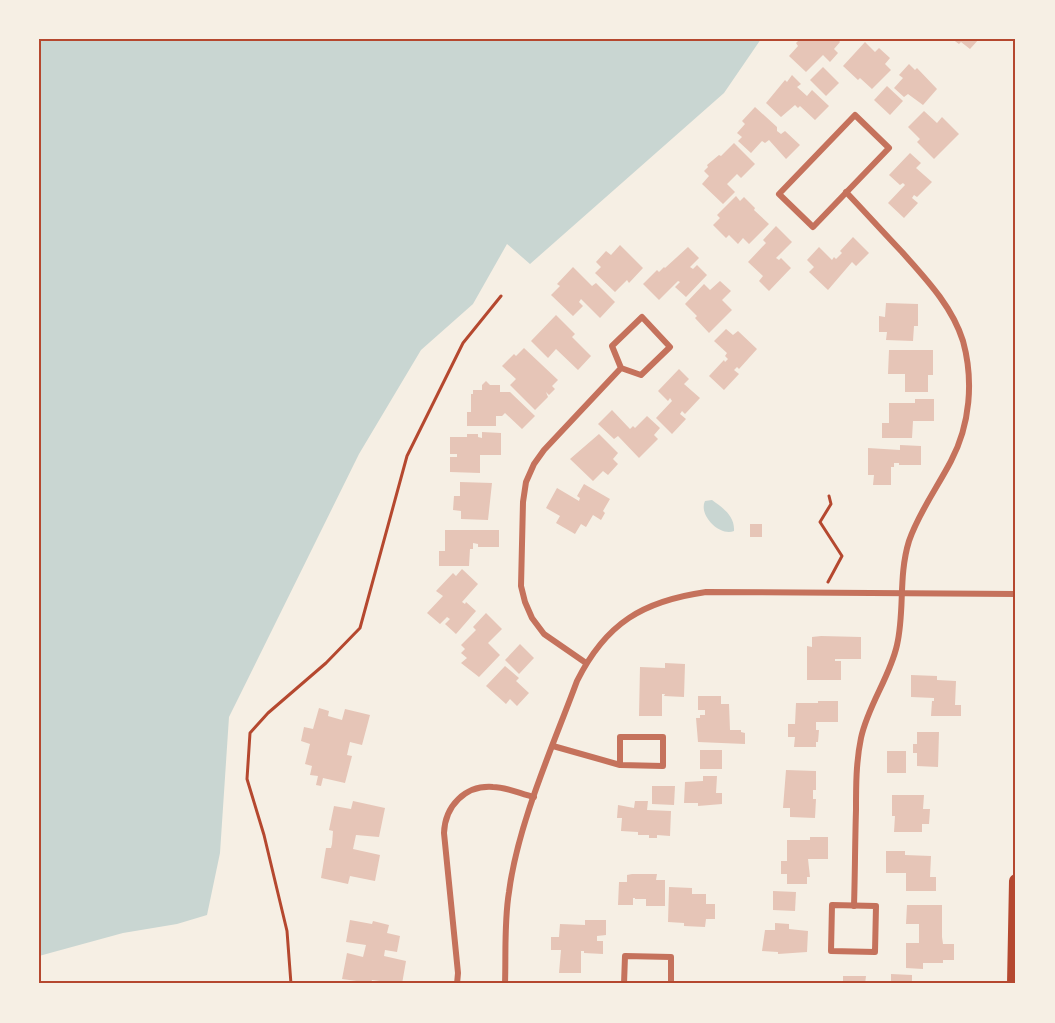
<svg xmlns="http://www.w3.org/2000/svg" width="1055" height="1023" viewBox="0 0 1055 1023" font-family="'Titillium Web',sans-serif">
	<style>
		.water { fill: #c9d6d2 }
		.building { fill: #e6c5b7 }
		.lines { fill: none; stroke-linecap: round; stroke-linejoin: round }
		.path { stroke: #b5482f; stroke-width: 3 }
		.minor { stroke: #c5725c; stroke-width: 6 }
		.primary { stroke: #b5482f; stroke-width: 14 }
		.neatline { fill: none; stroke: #b5482f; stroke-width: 2 }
	</style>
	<rect width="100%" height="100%" fill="#f6efe4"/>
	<g class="water">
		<polygon points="39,39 761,39 724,93 530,264 507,244 473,304 421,350 359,454 229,717 220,853 207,915 177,924 123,933 39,956"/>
		<path d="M712,500C723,508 735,516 734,531C720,537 698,515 705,501Z"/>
	</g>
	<g class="building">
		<polygon points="800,39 838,39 840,42 834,49 838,53 830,62 823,55 806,72 789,56 798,46 796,43"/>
		<polygon points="952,39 979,39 970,49 961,42 959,44"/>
		<polygon points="865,42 875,52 879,48 890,58 885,64 891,70 872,89 860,78 858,80 843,66"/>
		<polygon points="909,64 915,70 917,68 937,89 923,105 908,94 904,97 894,88 903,78 899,75"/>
		<polygon points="823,67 839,83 826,96 810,80"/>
		<polygon points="792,75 801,84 797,87 807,96 812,90 829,106 815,120 800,106 798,108 795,105 781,117 766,103 785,80 787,82"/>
		<polygon points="887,86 903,101 890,115 874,100"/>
		<polygon points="755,107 777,127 777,131 781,134 785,131 800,145 786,159 769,140 765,143 762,141 751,153 738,141 742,137 737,133 745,124 742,121"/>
		<polygon points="924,111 937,123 942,117 959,134 934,159 917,142 920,139 908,127"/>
		<polygon points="734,143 755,164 741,178 737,174 727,184 735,192 723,204 702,184 709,176 704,171 708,167 707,165 719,155 721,156"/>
		<polygon points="910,153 921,163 916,168 932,182 917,197 914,195 912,198 918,203 904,218 888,203 905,185 903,183 900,185 889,175"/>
		<polygon points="736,196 740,201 744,197 755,208 754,210 769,224 749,244 743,238 738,244 729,235 726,238 713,225 720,218 717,215"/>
		<polygon points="776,226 792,242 776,258 779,260 781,258 791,268 769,291 759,281 763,276 748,262 766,243 763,240"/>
		<polygon points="853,237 869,253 856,266 852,262 828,290 809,272 814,267 807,260 819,247 832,260 834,257 836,259 842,253 840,251"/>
		<polygon points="620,245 643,268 629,283 627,280 615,292 595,273 601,267 596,262 606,251 611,255"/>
		<polygon points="688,247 699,258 690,267 693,269 697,265 707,275 686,297 675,287 680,282 678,281 659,300 643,284 657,270 659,272 664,267 665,268"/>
		<polygon points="573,267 592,286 596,283 615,302 600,318 581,299 579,302 583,306 573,316 551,295 560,286 557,284"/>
		<polygon points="720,281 731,291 722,300 732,310 709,333 695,318 697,316 685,304 704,284 710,290"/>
		<polygon points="886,303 918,304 918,326 914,326 913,341 886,340 887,332 879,332 879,316 885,317"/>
		<polygon points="556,315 575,334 572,337 591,356 578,370 556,349 548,358 531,341"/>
		<polygon points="726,329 733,335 738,331 757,349 739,369 737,367 734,370 739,374 724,390 709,376 724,360 725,362 728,359 725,356 727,353 714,341"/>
		<polygon points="524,348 558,380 552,386 555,389 549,395 546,392 548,397 535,410 510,385 516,379 502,366 514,354 516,356"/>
		<polygon points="889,350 933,350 933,375 928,375 928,392 905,392 905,374 888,374"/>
		<polygon points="679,369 689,379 684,384 700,398 685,414 682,411 680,414 686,419 672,434 656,418 672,401 670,398 668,401 658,391"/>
		<polygon points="486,381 490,385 500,385 500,392 510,392 535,416 522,429 505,413 502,416 496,416 496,426 467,426 467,412 471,412 471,394 473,394 473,390 482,390 482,385"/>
		<polygon points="915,399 934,399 934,421 913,421 912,438 882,438 882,423 889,423 889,403 915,403"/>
		<polygon points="612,410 630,429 633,426 635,428 647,416 660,428 654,435 658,439 639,458 618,436 614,439 598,424"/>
		<polygon points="482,432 501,433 501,455 480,455 480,473 450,472 450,457 457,457 457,454 450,454 450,437 467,437 467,434 478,434 478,437 482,438"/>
		<polygon points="599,434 618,453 613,459 618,464 608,475 603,471 593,481 570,459"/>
		<polygon points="900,445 921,446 921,465 899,465 899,463 894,463 894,467 891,467 891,485 873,485 874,475 868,475 868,448 900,450"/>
		<polygon points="460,482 492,483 488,520 461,519 461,511 453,510 454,496 460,496"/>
		<polygon points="584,484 610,499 603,511 605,513 601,520 593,515 586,527 581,524 575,534 556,523 560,516 546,508 557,488 579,501 580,498 577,496"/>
		<rect x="750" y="524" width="12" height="13"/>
		<polygon points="445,530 499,530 499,547 478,547 478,544 473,543 473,549 470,549 469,566 439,566 439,551 445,551"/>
		<polygon points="462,569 478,584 462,602 465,604 466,602 476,611 456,634 445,624 450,619 447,617 440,624 427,613 443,596 436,591 453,573 456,576"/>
		<polygon points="486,613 502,629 488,643 500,655 479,677 461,663 467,658 461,653 465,649 461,645 476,630 473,627"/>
		<polygon points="821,636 861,637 861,659 835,659 835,661 841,661 841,680 807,680 807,646 812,647 812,637"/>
		<polygon points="520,644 534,658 519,674 505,660"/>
		<polygon points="665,663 685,664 684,697 664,696 665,694 662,694 662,716 639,716 640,667 665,668"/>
		<polygon points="505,666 519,678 516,681 529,693 517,706 510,699 506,704 486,686"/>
		<polygon points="911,675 937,676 937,680 956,681 955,705 961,705 961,716 931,716 932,701 934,701 934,698 911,697"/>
		<polygon points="698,696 721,696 721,704 729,704 730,730 741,730 741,732 745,733 745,744 698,742 696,718 700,718 700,715 705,715 705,710 698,710"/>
		<polygon points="818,701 838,701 838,722 816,722 816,730 819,730 818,742 816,742 816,747 794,747 795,737 788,737 788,724 795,724 796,703 818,703"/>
		<polygon points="319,708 329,711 328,716 342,720 345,709 370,715 362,745 350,742 347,755 352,756 345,783 323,778 321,786 316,785 318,776 310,775 312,766 305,764 310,744 301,741 304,727 313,729"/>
		<polygon points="917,732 939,732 938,767 917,766 917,753 913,753 913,744 917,744"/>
		<rect x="700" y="750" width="22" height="19"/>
		<rect x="887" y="751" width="19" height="22"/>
		<polygon points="786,770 816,771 816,790 813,790 813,799 816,799 815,818 790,817 790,808 783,808"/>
		<polygon points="703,776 717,776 716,793 722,793 722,804 698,806 698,803 684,803 685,782 703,781"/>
		<polygon points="652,786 675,786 674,805 652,804"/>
		<polygon points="892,795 924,795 923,809 930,809 929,824 922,824 922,832 894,832 895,816 892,816"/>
		<polygon points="353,801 385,808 379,837 356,835 353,849 380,855 375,881 350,876 348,884 321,878 326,848 331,848 332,844 333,831 329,830 334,806 351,809"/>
		<polygon points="635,801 648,801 647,810 671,811 670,836 657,835 657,838 649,838 649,835 638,835 638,832 621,831 622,818 617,818 618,805 634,808"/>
		<polygon points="810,837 828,837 828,859 808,859 810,877 807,877 807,884 787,884 787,874 781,874 781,861 787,861 787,840 810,840"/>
		<polygon points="886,851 905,851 905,855 931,856 930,877 936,877 936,891 906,891 906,873 886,873"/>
		<polygon points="632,874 657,874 656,880 665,880 665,906 646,906 646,899 635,899 635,898 633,898 633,905 618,905 619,882 627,882 627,875"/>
		<polygon points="669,887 692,888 692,894 706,894 706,904 715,904 715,919 706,919 705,927 684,926 684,923 668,922"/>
		<polygon points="773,891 796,892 795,911 773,910"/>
		<polygon points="907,905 942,905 942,937 943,944 954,944 954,960 943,960 943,963 923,963 923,969 906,968 906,943 919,943 919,924 906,924"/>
		<polygon points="350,920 372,924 373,921 389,925 387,933 400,936 397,952 385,950 384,956 406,961 402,984 372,980 371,983 342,979 347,953 363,957 366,945 346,942"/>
		<polygon points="585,920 606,920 606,935 597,936 597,941 603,941 603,954 584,953 584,951 581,951 581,973 559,973 561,950 551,950 551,937 559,937 560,924 585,925"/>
		<polygon points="775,923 789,924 789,929 808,931 807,952 778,954 778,952 762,951 765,930 775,930"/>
		<polygon points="891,974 912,975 912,984 888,984 888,982 891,982"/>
		<polygon points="843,976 866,976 865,984 843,984"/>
	</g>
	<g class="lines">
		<g class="path">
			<polyline points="828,582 842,556 820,522 831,504 829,496"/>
			<polyline points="291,984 287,931 264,835 247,779 250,733 268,713 326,663 360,628 407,456 463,343 501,296"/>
		</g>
		<g class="minor">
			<polygon points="855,115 889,148 813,227 779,194"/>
			<path d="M846,192C865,212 883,232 902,252C926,279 952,306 963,341C974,381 970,425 951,461C937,488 919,512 909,541C898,577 905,610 897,645C890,677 868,705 861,738C856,762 856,786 856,810C855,842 855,874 854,906"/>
			<polyline points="586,663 544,634 532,618 525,602 521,586 523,502 526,482 534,464 544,450 621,368 641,375 670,347 642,317 612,346 621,368"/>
			<polyline points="553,746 620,765 663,766 663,737 620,737 620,765"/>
			<polygon points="832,905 876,906 875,952 831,951"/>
			<path d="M457,984L458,973L444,833C445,806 465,785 493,787C506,787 521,794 534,797"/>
			<path d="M505,984C506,953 504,922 509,892C518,823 553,746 577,681C606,623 643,601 706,592L1016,594"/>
			<polyline points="624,984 625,956 671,957 671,984"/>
		</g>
		<polyline class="primary" points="1014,984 1016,881"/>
	</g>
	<rect width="1055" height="1023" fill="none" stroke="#f6efe4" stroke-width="81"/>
	<rect x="40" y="40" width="974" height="942" class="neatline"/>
</svg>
